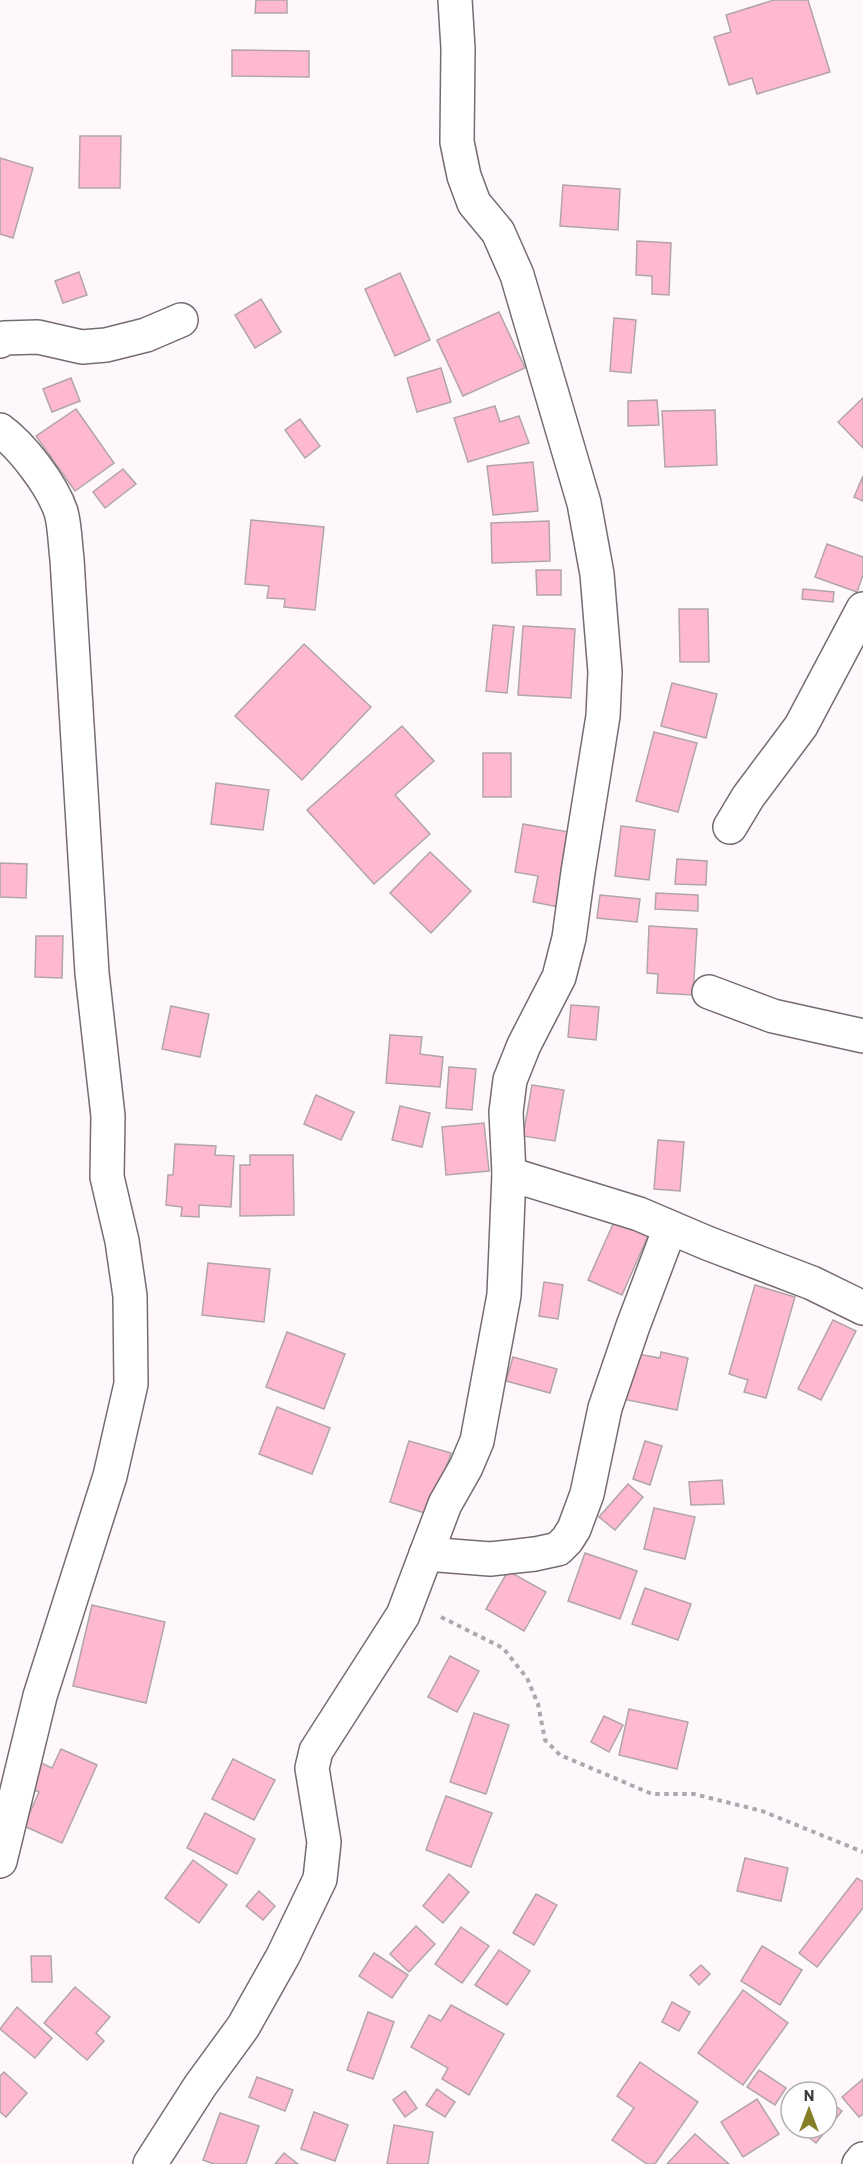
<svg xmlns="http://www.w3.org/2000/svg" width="863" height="2164" viewBox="0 0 863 2164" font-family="Barlow,sans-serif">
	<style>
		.building { fill: #feb9cf; stroke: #b1a5a8; stroke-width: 1.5 }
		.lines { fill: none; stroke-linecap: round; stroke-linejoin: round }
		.minor-casing { stroke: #756c73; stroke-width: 36 }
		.path { stroke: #aca8ac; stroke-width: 4; stroke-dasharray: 4.5 4.5; stroke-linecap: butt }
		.minor { stroke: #fff; stroke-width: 33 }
	</style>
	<rect width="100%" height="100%" fill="#fef8fd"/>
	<g class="building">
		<polygon points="256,0 287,0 287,13 255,13"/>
		<polygon points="774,0 808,0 830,72 757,94 752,78 729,85 714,37 731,32 726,15"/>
		<polygon points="232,50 309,51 309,77 232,76"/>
		<polygon points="80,136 121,136 120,188 79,188"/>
		<polygon points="0,158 33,168 13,238 0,234"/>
		<polygon points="563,185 620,189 618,230 560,226"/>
		<polygon points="637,241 671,243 669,295 652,294 652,276 636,275"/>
		<polygon points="79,272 87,295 63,303 55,281"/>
		<polygon points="400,273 430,340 395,356 365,289"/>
		<polygon points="261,299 281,332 255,348 235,315"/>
		<polygon points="499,312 525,368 463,396 437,340"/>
		<polygon points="614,318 636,320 631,373 610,371"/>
		<polygon points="441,368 451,402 417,412 407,378"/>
		<polygon points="71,378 80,401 52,412 43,389"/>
		<polygon points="863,398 863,448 838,422"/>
		<polygon points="657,400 659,425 628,426 628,401"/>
		<polygon points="495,406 500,422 519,416 529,443 468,462 454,418"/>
		<polygon points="76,409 114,463 75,491 36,436"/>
		<polygon points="715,410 717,465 665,467 662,411"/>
		<polygon points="300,419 320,446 305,458 285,430"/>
		<polygon points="533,462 538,511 493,515 487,466"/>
		<polygon points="123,469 136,484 105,508 93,492"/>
		<polygon points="863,476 863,501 854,497"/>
		<polygon points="251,520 324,527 315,610 284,607 285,599 267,598 269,586 245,584"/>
		<polygon points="549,521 550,561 492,563 491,523"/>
		<polygon points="827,544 863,557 863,575 857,592 815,577"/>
		<polygon points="536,570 561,570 561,595 537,595"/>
		<polygon points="803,589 834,592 833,602 802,599"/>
		<polygon points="679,609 708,609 709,662 680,662"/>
		<polygon points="493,625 514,627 507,693 486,691"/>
		<polygon points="523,626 575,629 571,698 518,695"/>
		<polygon points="304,644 371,707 302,780 235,716"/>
		<polygon points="672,683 717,694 706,738 661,726"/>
		<polygon points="402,726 434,761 395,795 430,834 374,884 307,810"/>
		<polygon points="654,732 697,743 678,812 636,801"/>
		<rect x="483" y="753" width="28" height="44"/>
		<polygon points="216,783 269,790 263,830 211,824"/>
		<polygon points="523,824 569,832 564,908 533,902 538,876 515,872"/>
		<polygon points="621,826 655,830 649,880 615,876"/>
		<polygon points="430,852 471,891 431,933 390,893"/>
		<polygon points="677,859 707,861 706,885 675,884"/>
		<polygon points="0,863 27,864 26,898 0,897"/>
		<polygon points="656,893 698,895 698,911 655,909"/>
		<polygon points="600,895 640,899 637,922 597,918"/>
		<polygon points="649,926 697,929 693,995 657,993 658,974 647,973"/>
		<polygon points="36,936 63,936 62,978 35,977"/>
		<polygon points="571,1005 599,1007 596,1040 568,1037"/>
		<polygon points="171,1006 209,1014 200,1057 162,1049"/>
		<polygon points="390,1035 422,1037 420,1054 443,1057 440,1087 386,1083"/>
		<polygon points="449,1067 476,1069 472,1110 446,1108"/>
		<polygon points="532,1085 564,1090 555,1141 523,1136"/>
		<polygon points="316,1095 354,1112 341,1140 304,1124"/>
		<polygon points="400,1106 430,1113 422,1147 392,1140"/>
		<polygon points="484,1123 489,1171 446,1175 442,1127"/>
		<polygon points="658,1140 684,1142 680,1191 654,1189"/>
		<polygon points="175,1144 216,1146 215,1155 234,1156 231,1207 199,1205 199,1217 181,1216 182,1207 166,1205 168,1175 173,1175"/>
		<polygon points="250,1155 293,1155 294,1215 240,1216 240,1165 250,1165"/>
		<polygon points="614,1222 648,1236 622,1295 588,1280"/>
		<polygon points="208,1263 270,1269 264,1322 202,1315"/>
		<polygon points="544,1282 563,1285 558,1319 539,1316"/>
		<polygon points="755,1285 795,1297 766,1398 744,1392 748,1380 729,1374"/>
		<polygon points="833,1320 856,1331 821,1400 798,1389"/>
		<polygon points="287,1332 345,1354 324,1409 266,1387"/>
		<polygon points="661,1352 688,1358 677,1410 623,1399 633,1353 660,1358"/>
		<polygon points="513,1357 557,1369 550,1393 506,1381"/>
		<polygon points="277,1407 330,1428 312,1474 259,1454"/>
		<polygon points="409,1441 451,1453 431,1515 390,1502"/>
		<polygon points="645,1441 662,1446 650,1485 633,1479"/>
		<polygon points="722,1480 724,1504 691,1505 689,1482"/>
		<polygon points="628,1484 643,1497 615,1530 599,1517"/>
		<polygon points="654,1508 695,1517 685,1559 644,1549"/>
		<polygon points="585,1553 637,1571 620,1619 568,1601"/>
		<polygon points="508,1571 546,1592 524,1631 486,1609"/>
		<polygon points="645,1588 691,1604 678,1640 632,1624"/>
		<polygon points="92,1605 165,1622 146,1703 73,1686"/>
		<polygon points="450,1656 479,1671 457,1712 428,1697"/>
		<polygon points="629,1709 688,1722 677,1769 619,1755"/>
		<polygon points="474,1713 509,1725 486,1794 450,1782"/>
		<polygon points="604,1716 623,1725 609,1752 591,1742"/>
		<polygon points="61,1749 97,1765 62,1843 24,1826 39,1792 27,1787 39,1762 52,1768"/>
		<polygon points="233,1759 275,1780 254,1820 212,1799"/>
		<polygon points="446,1796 492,1813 471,1867 426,1850"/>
		<polygon points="205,1813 255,1839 237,1874 187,1848"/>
		<polygon points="745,1858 788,1868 781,1901 737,1891"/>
		<polygon points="193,1860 227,1885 199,1923 165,1898"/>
		<polygon points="449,1874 469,1892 443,1923 423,1906"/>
		<polygon points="857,1878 863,1882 863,1908 817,1967 799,1953"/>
		<polygon points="259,1891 275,1906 263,1920 246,1906"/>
		<polygon points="536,1894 557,1905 534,1945 513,1933"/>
		<polygon points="416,1926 435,1944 409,1972 390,1954"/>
		<polygon points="461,1927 489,1946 462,1983 435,1964"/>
		<polygon points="762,1946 802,1970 780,2005 741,1981"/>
		<polygon points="499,1950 530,1971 507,2005 475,1985"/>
		<polygon points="374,1953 408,1975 392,1998 359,1976"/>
		<polygon points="31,1956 51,1956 52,1982 32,1982"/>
		<polygon points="701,1965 710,1974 699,1985 690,1975"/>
		<polygon points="75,1987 110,2017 96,2033 104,2041 87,2060 44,2023"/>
		<polygon points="743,1990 788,2023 743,2085 698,2053"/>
		<polygon points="672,2002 690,2012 679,2031 662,2022"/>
		<polygon points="451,2005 504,2034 469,2095 442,2079 448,2068 411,2047 429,2015 441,2021"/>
		<polygon points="17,2007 52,2038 35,2058 0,2029"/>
		<polygon points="368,2012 394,2022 373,2079 347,2070"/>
		<polygon points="640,2062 698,2102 655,2164 647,2164 612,2140 634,2108 617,2096"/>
		<polygon points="759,2070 786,2088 775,2105 747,2087"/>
		<polygon points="4,2072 27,2093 6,2117 0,2112 0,2076"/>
		<polygon points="257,2077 293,2090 285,2111 249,2097"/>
		<polygon points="863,2079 863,2114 859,2117 842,2097"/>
		<polygon points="437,2089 455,2102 445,2117 426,2105"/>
		<polygon points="405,2091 417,2108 405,2117 393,2100"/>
		<polygon points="757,2099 779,2134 743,2157 721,2122"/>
		<polygon points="827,2099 842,2111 816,2143 797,2128 827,2128"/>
		<polygon points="314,2112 348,2125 335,2161 301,2149"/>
		<polygon points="220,2113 259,2126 246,2164 214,2164 203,2160"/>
		<polygon points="394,2125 433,2132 428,2164 387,2164"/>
		<polygon points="695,2134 729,2164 667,2164"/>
		<polygon points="284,2153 298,2164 275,2164"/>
	</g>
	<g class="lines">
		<g class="minor-casing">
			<g id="minor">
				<polyline points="0,341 4,338 38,337 82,347 106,345 146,335 181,320"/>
				<path d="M0,430C22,446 52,485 61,512C65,526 65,544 67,559L92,973L108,1116L107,1177L122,1241L130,1296L131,1384L110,1476L40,1696L0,1861"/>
				<polyline points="730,827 748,797 801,726 863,609"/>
				<polyline points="709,992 773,1016 863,1036"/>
				<polyline points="509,1174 639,1214 707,1243 812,1283 863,1308"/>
				<polyline points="426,1554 490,1559 535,1554 558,1549 567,1540 574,1529 587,1494 605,1408 633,1326 670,1228"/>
				<polyline points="150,2164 200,2086 243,2027 283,1956 320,1879 324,1842 312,1768 316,1751 403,1615 445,1504 466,1467 477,1441 504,1295 509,1174 506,1112 510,1080 524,1045 559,977 569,938 578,872 603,716 605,672 597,574 584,503 517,275 498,232 474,203 464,176 457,142 458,48 455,0"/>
				<polyline points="859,2164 863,2159"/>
			</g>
		</g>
		<polyline class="path" points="441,1617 503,1648 527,1678 538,1704 545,1740 560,1755 652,1794 694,1794 762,1811 863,1852"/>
		<use href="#minor" class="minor"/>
	</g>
	<g transform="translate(809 2110)"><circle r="28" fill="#ffffff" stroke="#b1b0b1" stroke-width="1.5"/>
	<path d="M0-4.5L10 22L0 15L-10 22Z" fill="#857f27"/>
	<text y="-9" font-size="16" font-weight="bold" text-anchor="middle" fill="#3d3a3d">N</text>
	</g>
</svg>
